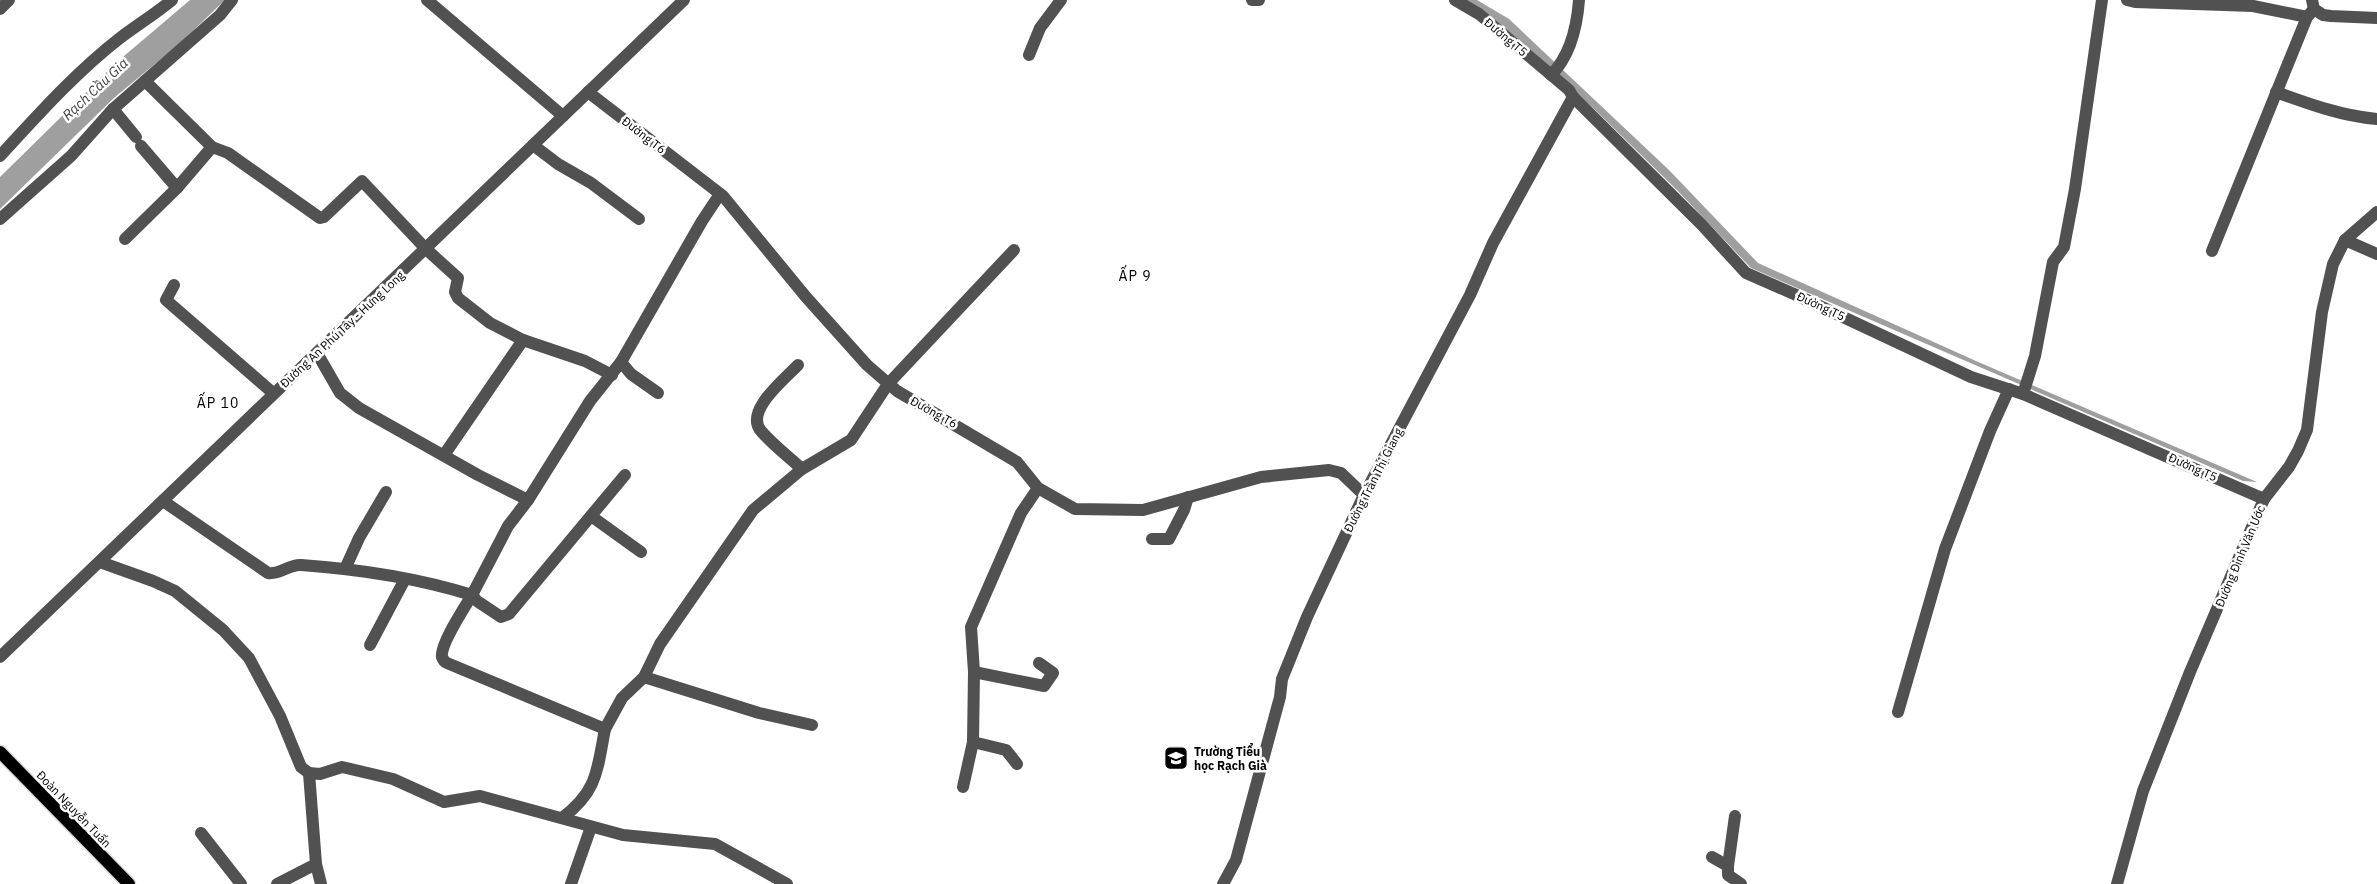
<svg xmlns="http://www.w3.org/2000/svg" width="2377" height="884" viewBox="0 0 2377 884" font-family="'IBM Plex Sans',sans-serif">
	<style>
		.water { fill: #9f9f9f }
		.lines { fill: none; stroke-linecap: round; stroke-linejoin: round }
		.major-casing { stroke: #dbdbdb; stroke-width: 15 }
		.minor { stroke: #515151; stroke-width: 12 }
		.major { stroke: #000; stroke-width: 12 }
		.labels { text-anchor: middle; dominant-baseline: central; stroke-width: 5; stroke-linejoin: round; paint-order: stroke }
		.street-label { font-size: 12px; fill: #000; stroke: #fff }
		.poi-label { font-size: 12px; font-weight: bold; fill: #000; stroke: #fff; text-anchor: start }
		.water-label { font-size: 14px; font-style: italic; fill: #404040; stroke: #fff }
		.neighbourhood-label { font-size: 14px; letter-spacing: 1px; fill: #000; stroke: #fff }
	</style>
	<rect width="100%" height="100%" fill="#fff"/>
	<g class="water">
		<polygon points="190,0 225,0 178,45 115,97 0,209 0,177 117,62"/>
		<polygon points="1462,0 1477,0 1509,19 1669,170 1758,263 1976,361 2257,482 2243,481 1751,268 1676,189 1593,108"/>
	</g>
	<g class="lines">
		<g class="major-casing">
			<polyline id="major" points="0,752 129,884"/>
		</g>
		<g class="minor">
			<polyline points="427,0 563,116"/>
			<polyline points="1252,0 1259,0"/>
			<polyline points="1455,0 1479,14 1569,90 1573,97 1702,225 1746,273 1794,294 1971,377 2023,394 2264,499"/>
			<polyline points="2127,0 2135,2 2253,6 2307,17"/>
			<polyline points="2312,0 2314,9 2323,15 2331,16 2377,18"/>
			<polyline points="0,9 9,0"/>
			<polyline points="1029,55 1040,28 1061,0"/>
			<path d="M1551,75C1571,55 1577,27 1579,0"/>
			<polyline points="145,81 212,147"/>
			<polyline points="588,92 723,196 806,297 867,365 897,391 1017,462 1038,488 1075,509 1143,510 1261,477 1329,470 1341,473 1364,495"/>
			<path d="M2276,92C2309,104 2342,116 2377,119"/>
			<polyline points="113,109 136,137"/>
			<polyline points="533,145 558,164 591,183 639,219"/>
			<polyline points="141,146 177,188"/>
			<path d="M0,156C37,116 76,72 120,38C137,25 155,14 172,0"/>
			<polyline points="0,219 71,156 113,109 220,15 232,0"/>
			<polyline points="125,239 177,188 212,147 228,153 320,218 324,217 362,181 426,249 458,278 455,292 458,298 490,323 523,340 585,361 612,375"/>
			<polyline points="2345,240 2377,254"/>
			<polyline points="2212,251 2307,17 2314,9"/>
			<polyline points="174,285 166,300 273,393"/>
			<polyline points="317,353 340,393 359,408 478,475 528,500"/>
			<polyline points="621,362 631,374 658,393"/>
			<path d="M798,365C785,379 744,411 761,431C773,445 789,457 802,469"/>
			<polyline points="2023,394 2035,356 2053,262 2064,247 2075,189 2102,0"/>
			<polyline points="444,455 523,340"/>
			<path d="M163,501L268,573C280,575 289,564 301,565C358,569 417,578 472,595L508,526L528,500L590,401L621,362L702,221L720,194"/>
			<polyline points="591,516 641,552"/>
			<polyline points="1152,539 1169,539 1184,510 1188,497"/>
			<polyline points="100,562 153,581 175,591 223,630 249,658 280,716 301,767 309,773 320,774 342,767 393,779 444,802 480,796 623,835 715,844 787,884"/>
			<polyline points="345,569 359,538 386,492"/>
			<polyline points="370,645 405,579"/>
			<polyline points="0,657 684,0"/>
			<polyline points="974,672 1044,686 1053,673 1039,663"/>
			<polyline points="644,677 759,713 812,725"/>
			<polyline points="1898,712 1945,549 1990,431 2009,389"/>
			<polyline points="605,729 622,698 644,677 660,644 753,510 802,469 851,440 888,384 1014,250"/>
			<polyline points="973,742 1006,750 1017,764"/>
			<polyline points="963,787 973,742 974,672 971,627 1021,513 1038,488"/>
			<path d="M562,818C598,791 597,770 605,729L447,663C445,662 443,660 442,657C440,644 465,607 472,595L477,601L501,617L509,614L625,475"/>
			<polyline points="201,833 241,884"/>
			<polyline points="1712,857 1728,866 1728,875 1741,884"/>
			<polyline points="316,864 321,884"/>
			<polyline points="1728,866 1735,816"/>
			<polyline points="277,884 316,864 309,773"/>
			<polyline points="571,884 591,827"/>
			<polyline points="1223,884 1236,860 1280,697 1282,679 1307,617 1364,495 1470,295 1493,243 1573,97"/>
			<polyline points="2117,884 2143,791 2190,672 2264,499 2289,467 2298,451 2307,430 2322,312 2333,264 2345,240 2377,212"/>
		</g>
		<use href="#major" class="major"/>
	</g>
	<defs>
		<g id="school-square" transform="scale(1.25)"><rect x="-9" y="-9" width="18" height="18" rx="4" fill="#000" stroke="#fff"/><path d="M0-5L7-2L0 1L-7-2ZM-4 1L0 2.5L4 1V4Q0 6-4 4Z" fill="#fff"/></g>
	</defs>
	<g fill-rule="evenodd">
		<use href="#school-square" x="1176" y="758"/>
	</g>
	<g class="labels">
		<g class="street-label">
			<text transform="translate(1506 37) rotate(40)">Đường T5</text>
			<text transform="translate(644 135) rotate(38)">Đường T6</text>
			<text transform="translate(1821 306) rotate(25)">Đường T5</text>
			<text transform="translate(342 329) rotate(-43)">Đường An Phú Tây - Hưng Long</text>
			<text transform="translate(934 412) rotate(29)">Đường T6</text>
			<text transform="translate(2193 467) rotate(24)">Đường T5</text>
			<text transform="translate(1373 480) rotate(-63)">Đường Trần Thị Giang</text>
			<text transform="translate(2240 556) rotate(-67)">Đường Đinh Văn Ước</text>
			<text transform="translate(74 809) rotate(46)">Đoàn Nguyễn Tuấn</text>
		</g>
		<g class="poi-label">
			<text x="1194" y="751">Trường Tiểu<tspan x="1194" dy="14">học Rạch Già</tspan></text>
		</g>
		<g class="water-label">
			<text transform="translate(95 89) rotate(-43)">Rạch Cầu Gia</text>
		</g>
		<g class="neighbourhood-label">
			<text x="1135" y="276">ẤP 9</text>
			<text x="218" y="403">ẤP 10</text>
		</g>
	</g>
</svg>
